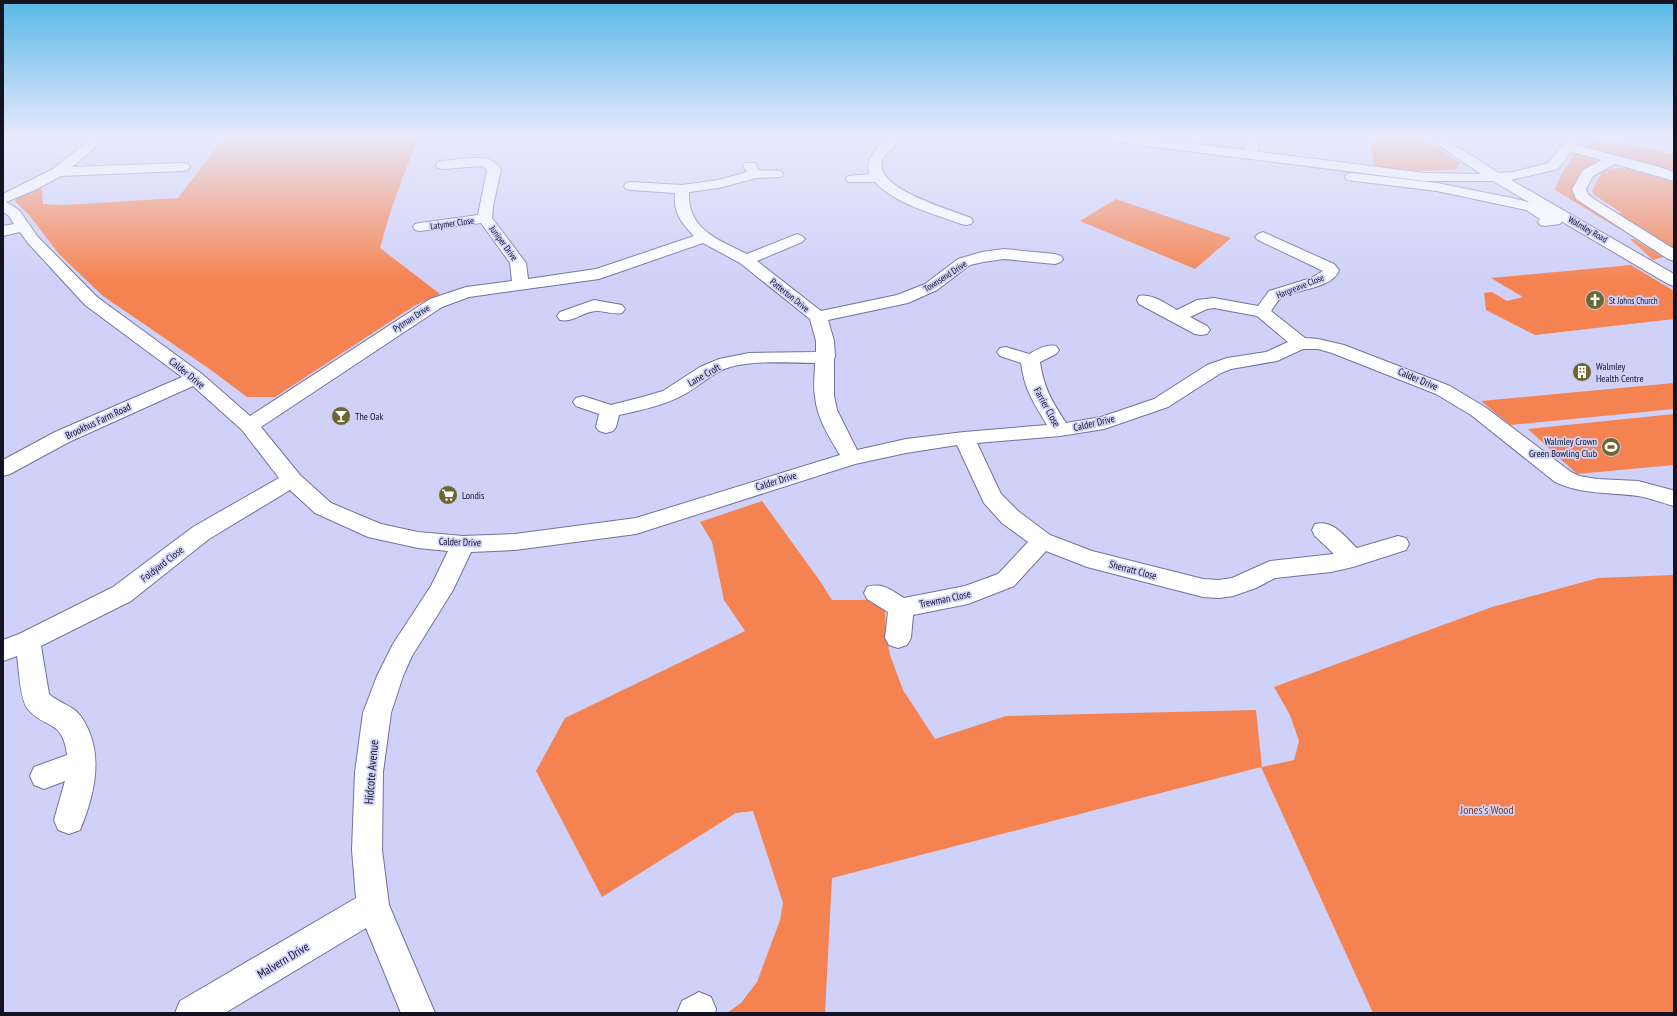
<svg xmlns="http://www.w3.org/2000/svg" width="1677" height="1016" viewBox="0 0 1677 1016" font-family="'PT Sans Narrow',sans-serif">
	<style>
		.green { fill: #f58352 }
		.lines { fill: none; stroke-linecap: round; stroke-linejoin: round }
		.street-casing { stroke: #72739f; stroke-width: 2 }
		.secondary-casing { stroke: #72739f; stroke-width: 2 }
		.street { fill: #fff; fill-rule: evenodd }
		.secondary { fill: #fff; fill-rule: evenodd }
		.labels { text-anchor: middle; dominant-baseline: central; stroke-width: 3.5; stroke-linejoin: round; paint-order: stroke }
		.far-street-label { font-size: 9px; fill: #131324; stroke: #cfd1f8 }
		.far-poi-label { font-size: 9px; fill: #131324; stroke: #cfd1f8; text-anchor: start }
		.poi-label { font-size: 10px; fill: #131324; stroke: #cfd1f8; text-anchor: start }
		.street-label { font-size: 10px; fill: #131324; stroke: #cfd1f8 }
		.near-street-label { font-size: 12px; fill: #131324; stroke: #cfd1f8 }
		.near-park-label { font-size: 12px; fill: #843712; stroke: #cfd1f8 }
	</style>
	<rect width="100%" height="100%" fill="#cfd1f8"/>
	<g class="green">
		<path d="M224,138H419C403,174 390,210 380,248L440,294L414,306L275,397H247L211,370L103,296L59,254L29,215L15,201L17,198L38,187L42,190L43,204L64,205L178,198Z"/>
		<path d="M1364,138H1423L1460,163L1456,169C1429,173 1401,170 1374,166L1370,140Z"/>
		<polygon points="1595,138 1674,154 1674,172 1595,150 1588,146"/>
		<path d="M1575,154H1583L1599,159V160C1585,167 1574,176 1574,193L1631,234L1621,230L1555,190L1560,176Z"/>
		<polygon points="1614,168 1635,169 1674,181 1674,250 1615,214 1622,213 1594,195 1592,191 1602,172"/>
		<polygon points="1116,199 1231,238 1195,269 1080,221"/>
		<polygon points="1630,239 1634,239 1663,257 1653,260"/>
		<polygon points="1631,265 1674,291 1674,319 1535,335 1486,310 1484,293 1492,292 1507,301 1523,297 1491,278"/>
		<polygon points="1674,383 1674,409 1510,425 1481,401"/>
		<polygon points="1674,414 1674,465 1577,474 1528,429"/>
		<polygon points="762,501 820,581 832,600 875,600 885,611 886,635 890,655 903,690 935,739 1006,716 1256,710 1262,767 1294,760 1299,741 1290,715 1274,687 1492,607 1598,578 1674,575 1674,1013 1373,1013 1261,767 832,878 825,1013 727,1013 741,1003 757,982 780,920 783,903 753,811 736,813 602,897 536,771 565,718 745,631 724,600 712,542 700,522"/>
	</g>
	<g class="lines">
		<g class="street-casing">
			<g id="street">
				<path d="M92,138H106L72,167L183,163L188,164L190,167L188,170L183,171L61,176L35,190L6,202L19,210L38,237L97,297L202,374L250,416L430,299L466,287L512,281L510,263L481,223L420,231L415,230L413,227L415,224L420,223L478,215L487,170L482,166L443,169L438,168L436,165L438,162C449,160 479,156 489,159C495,162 498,165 501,170L493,206L492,218L526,263L528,279L596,269L694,236C681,223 673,212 675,193L631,190L626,189L624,186L626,183L631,182L682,185L718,180L747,172L743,166L745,163H755L759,170L781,171L783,174L781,177L756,178L719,188L689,192C687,230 719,240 747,254L797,234L802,236L805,239L802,242L757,261L821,311L897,295L925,284L958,259L982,252L1004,249L1055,254L1061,256L1063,259L1061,262L1055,264L1004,259L983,262L970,265L937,290L908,303L828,320L834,341L835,357L834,359V396L837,410L857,450L906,439L964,432L1047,425C1033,401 1025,391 1021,363L1000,356L997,352L1000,348L1006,347L1029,354C1038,349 1046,344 1056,346L1059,350L1056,354L1040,362C1044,389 1052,401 1066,423L1101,417L1154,399L1207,365L1227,358L1266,352L1288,342L1257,316L1214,308L1207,309L1190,317L1207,326L1210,330L1207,334L1201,335L1195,334L1139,304L1137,300L1139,296C1152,293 1166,304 1177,310L1197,300L1214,298L1258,306L1269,291L1311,278L1323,271L1258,240L1255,237L1258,234L1263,232L1334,264L1339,270C1333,289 1295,289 1281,298C1277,301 1274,307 1271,311L1305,338L1318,339L1344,345L1450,386L1485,407L1571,472L1579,476L1597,479L1638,481L1672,490L1674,491V506C1662,503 1651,498 1638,496C1609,492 1583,495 1555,482L1471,415L1436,394L1332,353L1318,349H1303L1277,361L1231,369L1221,373L1168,407L1104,429L1060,436L977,443L1001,494L1018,511L1050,535L1092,551L1203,579L1219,580L1232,578L1270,561L1334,554L1315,536L1312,530L1315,524C1333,519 1345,537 1357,548L1398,536L1406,538L1409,544L1406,550L1353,567L1331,572L1275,578L1256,588L1233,596L1219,598L1203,597L1087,567L1046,551L1014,586L968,604L913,615L911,638L907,645L898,648L889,645L885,638L888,612L867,599L864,593L867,587C882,582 891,590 904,598L965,586L998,574L1028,542L1002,523L984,503L957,445L906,453L855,464L636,534L515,550L471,552L453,590L412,656L403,676L391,713L383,772L382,850L389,905L435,1013H401L366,928L225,1013H175L180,1001L356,898L352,850L355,772L363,713L377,676L393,644L431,586L448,551L418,548L368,537L315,513L290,490L209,539L131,601L41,646L49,694C58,702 70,705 78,713C82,717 85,723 88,729C103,761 93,799 80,830L69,834L58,830L54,820L65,781L44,789L34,785L30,776L34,767L67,755C63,718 44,730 27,708C20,698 19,669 17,656L3,661V640L19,634L113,587L193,527L279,478L242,430L193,386L69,442L10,474L3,476V460L55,432L182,377L85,305L28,243L20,232L3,236V226L14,224L9,216L3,212V194L53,169ZM703,243L740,263L810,319L816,341V352L749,353L719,359L700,367L663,391L646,396L611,405L583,396L576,398L573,402L576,406L599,414L596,427L599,431L606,433L613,431L616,427L619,415C640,410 664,406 683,395C699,387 712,372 730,367C757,360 788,363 815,363C815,374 813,386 815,397C817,418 829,437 840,455L636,518L515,534L463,536L418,532L381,524L331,503L300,475L261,427L442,307L469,297L599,279Z"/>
				<path d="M888,138H902C897,146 885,151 882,162C875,189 952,210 971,218L973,221L971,224L966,225L961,224C932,213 897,205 875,182H848L846,179L848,176L870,174C863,160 879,146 888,138Z"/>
				<polygon points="1247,138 1259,138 1257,155 1255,158 1245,158 1243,155"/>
				<polygon points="1568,143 1656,166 1674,172 1674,181 1615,164 1593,176 1586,189 1588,194 1594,199 1674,249 1674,261 1668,259 1576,199 1572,189 1583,170 1602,160 1563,150 1562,147 1563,144"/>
				<polygon points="1352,173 1437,183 1512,198 1536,204 1560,218 1562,221 1560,224 1545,226 1540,225 1538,222 1540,219 1526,210 1437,191 1347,180 1345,177 1347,174"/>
				<path d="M594,300L622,305L625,309L622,313C613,315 606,311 597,311C583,311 574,323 560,320L557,316L560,312Z"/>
				<polygon points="699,992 711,997 716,1009 715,1013 677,1013 682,1001"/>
			</g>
		</g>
		<g class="secondary-casing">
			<polygon id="secondary" points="1111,138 1149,138 1425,173 1476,174 1481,174 1428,138 1443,138 1499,173 1513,172 1548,163 1568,138 1581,138 1558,169 1511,180 1674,274 1674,286 1668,284 1493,181 1425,181 1117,142 1112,141"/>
		</g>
		<use href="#street" class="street"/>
		<use href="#secondary" class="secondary"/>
	</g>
	<linearGradient id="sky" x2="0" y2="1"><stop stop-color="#59b8e8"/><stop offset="0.49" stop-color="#e9eafc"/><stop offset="1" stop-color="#e9eafc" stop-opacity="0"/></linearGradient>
	<rect width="1677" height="280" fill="url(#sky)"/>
	<defs>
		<g id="church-disc" transform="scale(1)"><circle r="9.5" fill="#6c6632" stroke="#cfd1f8"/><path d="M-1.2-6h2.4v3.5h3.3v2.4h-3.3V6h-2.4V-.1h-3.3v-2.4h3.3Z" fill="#fff"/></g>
		<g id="building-disc" transform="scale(1)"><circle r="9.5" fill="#6c6632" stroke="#cfd1f8"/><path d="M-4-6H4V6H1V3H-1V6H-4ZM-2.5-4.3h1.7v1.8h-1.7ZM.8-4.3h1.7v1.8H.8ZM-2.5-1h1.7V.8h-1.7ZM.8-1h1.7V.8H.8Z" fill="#fff"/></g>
		<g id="bar-disc" transform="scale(1)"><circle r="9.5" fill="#6c6632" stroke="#cfd1f8"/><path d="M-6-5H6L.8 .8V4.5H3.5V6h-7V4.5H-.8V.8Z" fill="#fff"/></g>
		<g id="stadium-disc" transform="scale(1)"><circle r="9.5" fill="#6c6632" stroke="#cfd1f8"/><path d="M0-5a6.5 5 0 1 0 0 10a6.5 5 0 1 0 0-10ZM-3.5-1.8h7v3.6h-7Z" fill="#fff"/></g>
		<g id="supermarket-disc" transform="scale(1)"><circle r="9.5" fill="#6c6632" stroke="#cfd1f8"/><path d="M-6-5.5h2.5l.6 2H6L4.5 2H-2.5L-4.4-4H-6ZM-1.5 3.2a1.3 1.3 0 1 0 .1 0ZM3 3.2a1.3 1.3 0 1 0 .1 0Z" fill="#fff"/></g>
	</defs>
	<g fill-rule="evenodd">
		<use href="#church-disc" x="1595" y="300"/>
		<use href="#building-disc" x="1582" y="372"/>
		<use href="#bar-disc" x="341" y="416"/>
		<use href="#stadium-disc" x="1611" y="447"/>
		<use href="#supermarket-disc" x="448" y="495"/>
	</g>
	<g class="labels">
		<g class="far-street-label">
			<text transform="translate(452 223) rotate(-8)">Latymer Close</text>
			<text transform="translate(1588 229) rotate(30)">Walmley Road</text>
			<text transform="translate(504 243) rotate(54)">Juniper Drive</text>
			<text transform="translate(945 276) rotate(-33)">Townsend Drive</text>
			<text transform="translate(1300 286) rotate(-22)">Hargreave Close</text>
			<text transform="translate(790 295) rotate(39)">Patterton Drive</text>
			<text transform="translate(411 318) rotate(-33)">Pytman Drive</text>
		</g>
		<g class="far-poi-label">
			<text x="1609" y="300">St Johns Church</text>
		</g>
		<g class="poi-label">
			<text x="1596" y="366">Walmley<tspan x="1596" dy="12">Health Centre</tspan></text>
			<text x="355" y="416">The Oak</text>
			<text x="1597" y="441" text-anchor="end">Walmley Crown<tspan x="1597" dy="12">Green Bowling Club</tspan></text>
			<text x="462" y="495">Londis</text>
		</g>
		<g class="street-label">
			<text transform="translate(187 373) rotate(39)">Calder Drive</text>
			<text transform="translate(704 375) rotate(-29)">Lane Croft</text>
			<text transform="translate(1418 379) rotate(23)">Calder Drive</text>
			<text transform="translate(1047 407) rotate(61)">Farrier Close</text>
			<text transform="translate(98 421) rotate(-25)">Brookhus Farm Road</text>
			<text transform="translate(1094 423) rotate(-13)">Calder Drive</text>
			<text transform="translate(776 481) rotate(-17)">Calder Drive</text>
			<text transform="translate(460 542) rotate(2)">Calder Drive</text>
			<text transform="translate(162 564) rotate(-38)">Foldyard Close</text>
			<text transform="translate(1133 570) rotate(15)">Sherratt Close</text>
			<text transform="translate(945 599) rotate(-12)">Trewman Close</text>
		</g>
		<g class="near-street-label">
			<text transform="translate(371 772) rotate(-85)">Hidcote Avenue</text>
			<text transform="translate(283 960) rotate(-31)">Malvern Drive</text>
		</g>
		<g class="near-park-label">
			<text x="1487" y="809">Jones's Wood</text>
		</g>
	</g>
	<rect width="1677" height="1016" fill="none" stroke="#131324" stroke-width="8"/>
</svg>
